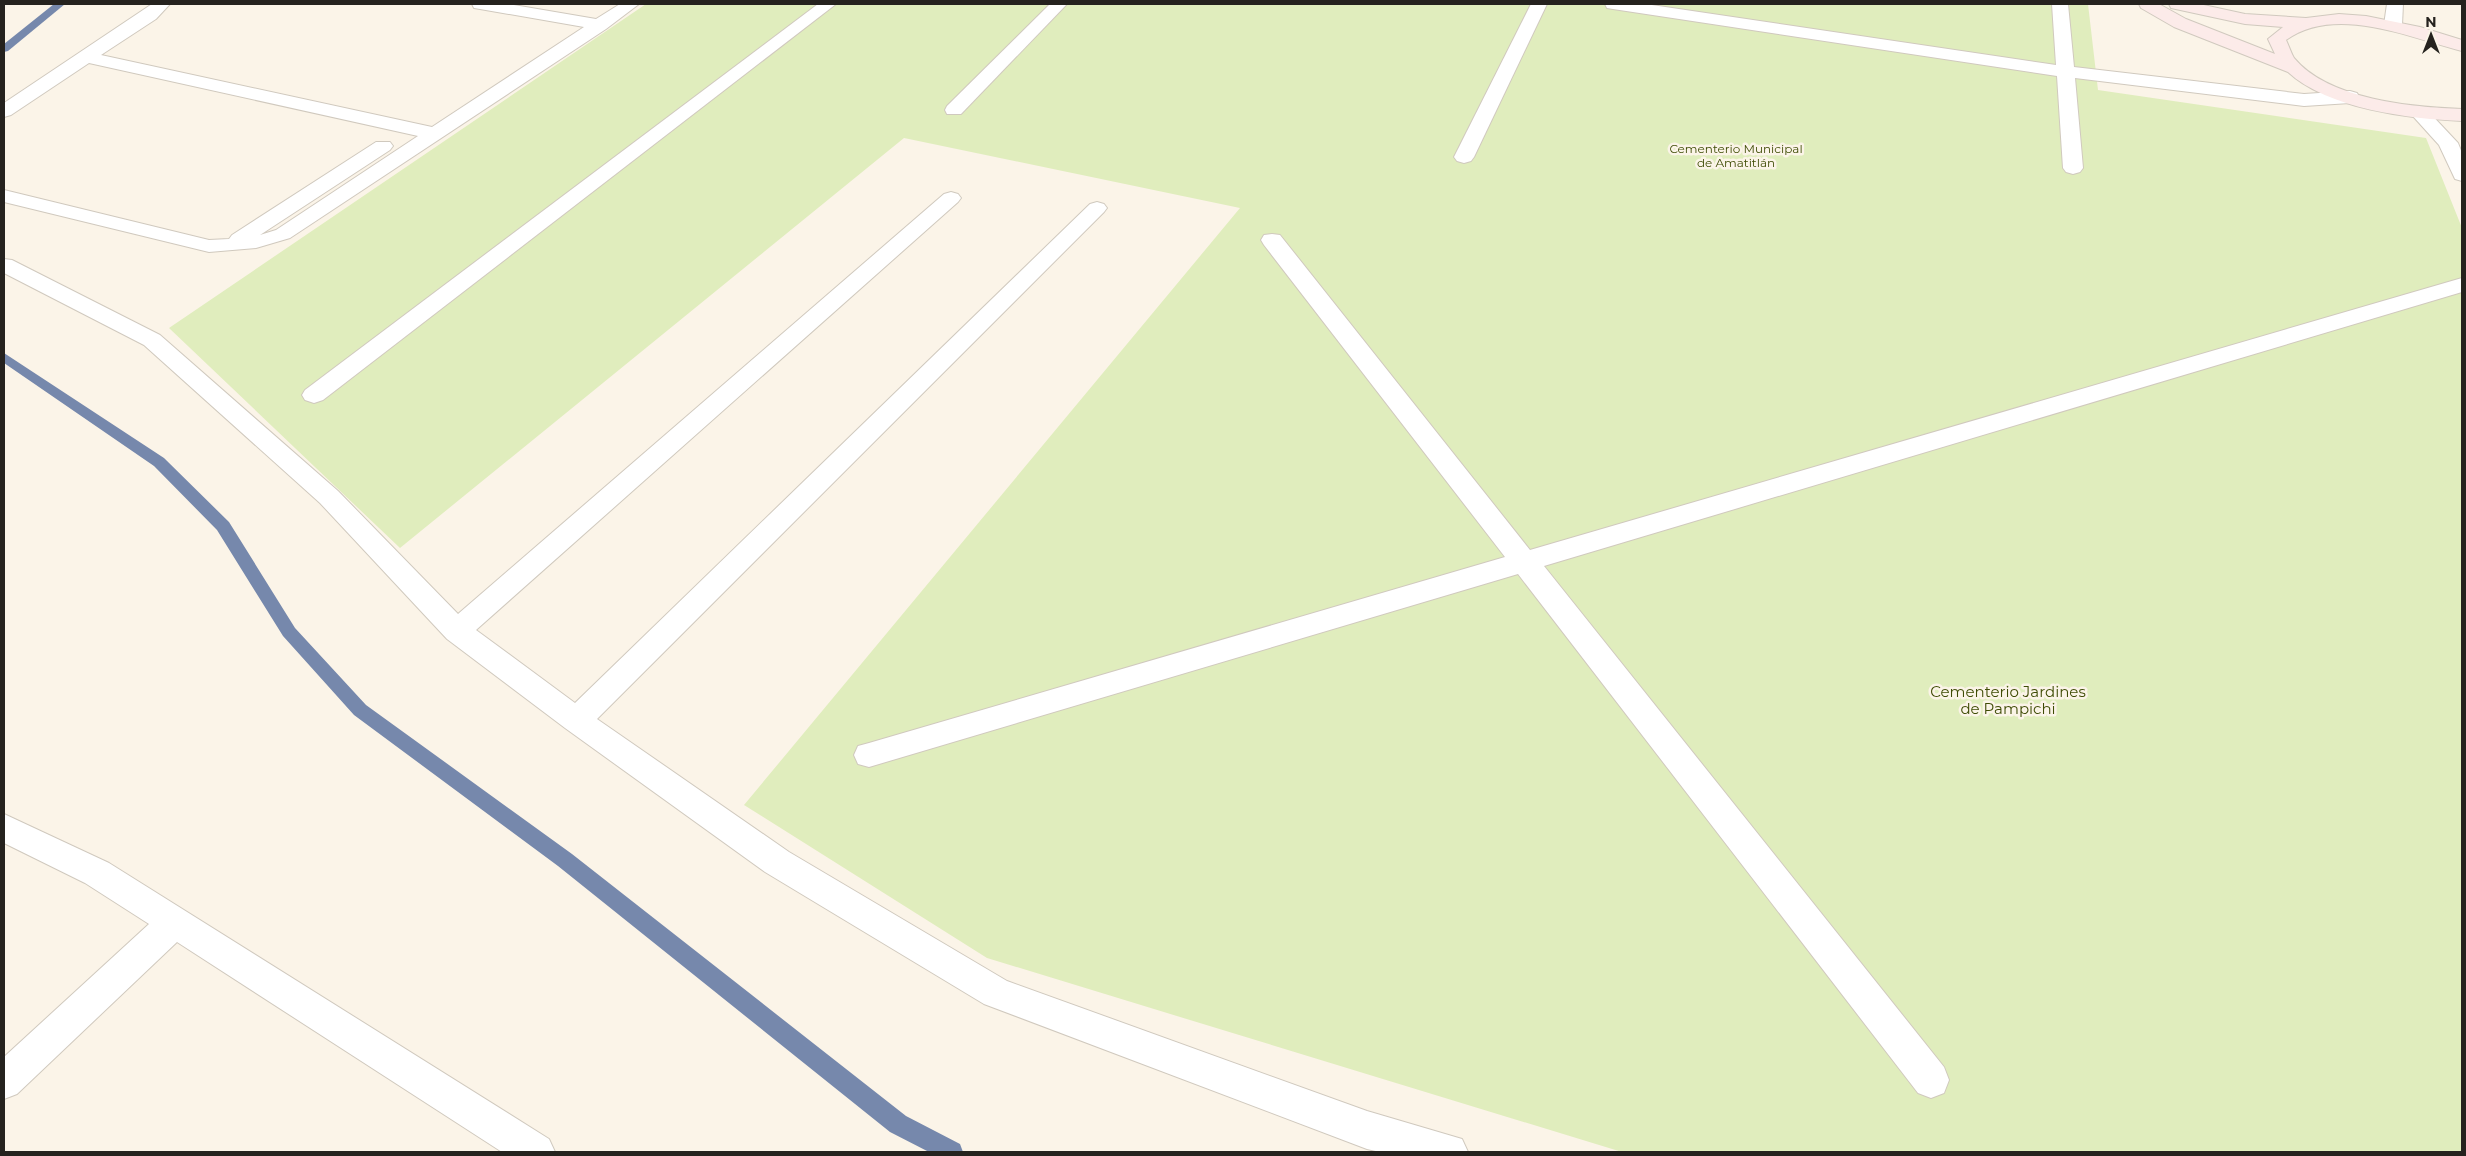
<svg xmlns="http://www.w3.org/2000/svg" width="2466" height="1156" viewBox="0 0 2466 1156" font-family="Montserrat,sans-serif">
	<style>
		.green { fill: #e0edbd }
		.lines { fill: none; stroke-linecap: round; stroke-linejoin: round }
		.stream { fill: #7688ac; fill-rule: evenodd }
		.lane-casing { stroke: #d0c9be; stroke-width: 2 }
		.street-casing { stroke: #d0c9be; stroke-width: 2 }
		.secondary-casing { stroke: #d0c9be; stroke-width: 2 }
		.lane { fill: #fff; fill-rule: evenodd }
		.street { fill: #fff; fill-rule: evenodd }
		.secondary { fill: #fcebe9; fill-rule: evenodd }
		.labels { text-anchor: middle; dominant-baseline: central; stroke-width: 5; stroke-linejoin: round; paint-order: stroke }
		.far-park-label { font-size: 12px; fill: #3f4c05; stroke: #fbf4e8 }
		.park-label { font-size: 15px; fill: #3f4c05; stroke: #fbf4e8 }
	</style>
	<rect width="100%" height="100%" fill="#fbf4e8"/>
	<polygon class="green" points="646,4 2088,4 2098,90 2426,138 2462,228 2462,1152 1622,1152 987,958 744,805 1240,208 904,138 400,548 169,328"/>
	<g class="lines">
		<g class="stream">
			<polygon points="54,4 65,4 8,51 4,52 4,44"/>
			<polygon points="4,353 164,458 229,522 295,628 366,705 572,854 906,1116 960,1144 963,1152 929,1152 890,1132 558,866 354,715 283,636 217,530 154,466 4,363"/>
		</g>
		<g class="lane-casing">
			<g id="lane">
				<polygon points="818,4 836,4 323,400 314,403 305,400 302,395 305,390"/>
				<polygon points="1050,4 1067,4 961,114 947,114 945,110 947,106"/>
				<polygon points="1531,4 1547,4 1474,157 1471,161 1464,163 1457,161 1454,157"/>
				<polygon points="1605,4 1645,4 2056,65 2052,4 2068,4 2074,67 2304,94 2350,91 2357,93 2359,97 2357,101 2350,103 2304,106 2075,78 2083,168 2080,172 2073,174 2066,172 2063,168 2057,76 1613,9 1607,8"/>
				<polygon points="2387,4 2403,4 2402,25 2399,29 2387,29 2384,25"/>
				<polygon points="2420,108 2427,110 2458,143 2462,153 2462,181 2455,179 2439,145 2411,114 2413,110"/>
				<polygon points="1272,234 1280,235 1530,550 2462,278 2462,292 1544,566 1944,1067 1949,1080 1944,1093 1931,1098 1918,1093 1518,574 869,767 858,764 854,755 858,746 869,743 1505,557 1264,245 1261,240 1264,235"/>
			</g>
		</g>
		<g class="street-casing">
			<g id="street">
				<polygon points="152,4 170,4 156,19 101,55 432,127 584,27 480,9 474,8 472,4 508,4 596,19 620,4 639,4 606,29 290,238 256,248 209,252 4,202 4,190 209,240 229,239 232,235 376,142 390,142 393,146 390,150 260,235 276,230 418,136 89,63 11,115 4,117 4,103"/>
				<polygon points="951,192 958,194 961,198 958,202 476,630 575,703 1090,204 1097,202 1104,204 1107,208 1104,212 597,719 789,852 1007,981 1367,1111 1462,1139 1468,1152 1380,1152 1367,1149 984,1004 765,872 565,728 447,639 320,503 144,345 4,273 4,259 12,260 160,335 338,491 458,614 944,194"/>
				<polygon points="4,814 109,863 549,1139 555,1152 502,1152 177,942 17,1094 4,1099 4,1057 149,924 85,883 4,843"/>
			</g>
		</g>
		<g class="secondary-casing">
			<path id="secondary" d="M2139,4H2159L2186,19L2275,54L2268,39L2283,27L2245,24L2171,8L2169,4H2199L2245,14L2306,18L2339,14L2366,16L2420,27L2462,40V51C2410,38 2336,4 2286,40C2289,46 2291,53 2294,58C2329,100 2412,107 2462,109V121C2410,119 2328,109 2288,72L2174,27L2141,8Z"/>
		</g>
		<use href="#lane" class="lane"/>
		<use href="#street" class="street"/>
		<use href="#secondary" class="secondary"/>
	</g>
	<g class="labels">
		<g class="far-park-label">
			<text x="1736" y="148">Cementerio Municipal<tspan x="1736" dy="14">de Amatitlán</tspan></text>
		</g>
		<g class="park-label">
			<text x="2008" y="691">Cementerio Jardines<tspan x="2008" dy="17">de Pampichi</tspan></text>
		</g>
	</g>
	<rect width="2466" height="1156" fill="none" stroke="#25221e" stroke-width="10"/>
	<g transform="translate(2431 35)" stroke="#fbf4e8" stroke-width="4" paint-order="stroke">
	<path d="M0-4L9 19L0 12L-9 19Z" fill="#25221e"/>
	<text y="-8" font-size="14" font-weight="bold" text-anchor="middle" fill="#25221e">N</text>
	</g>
</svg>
